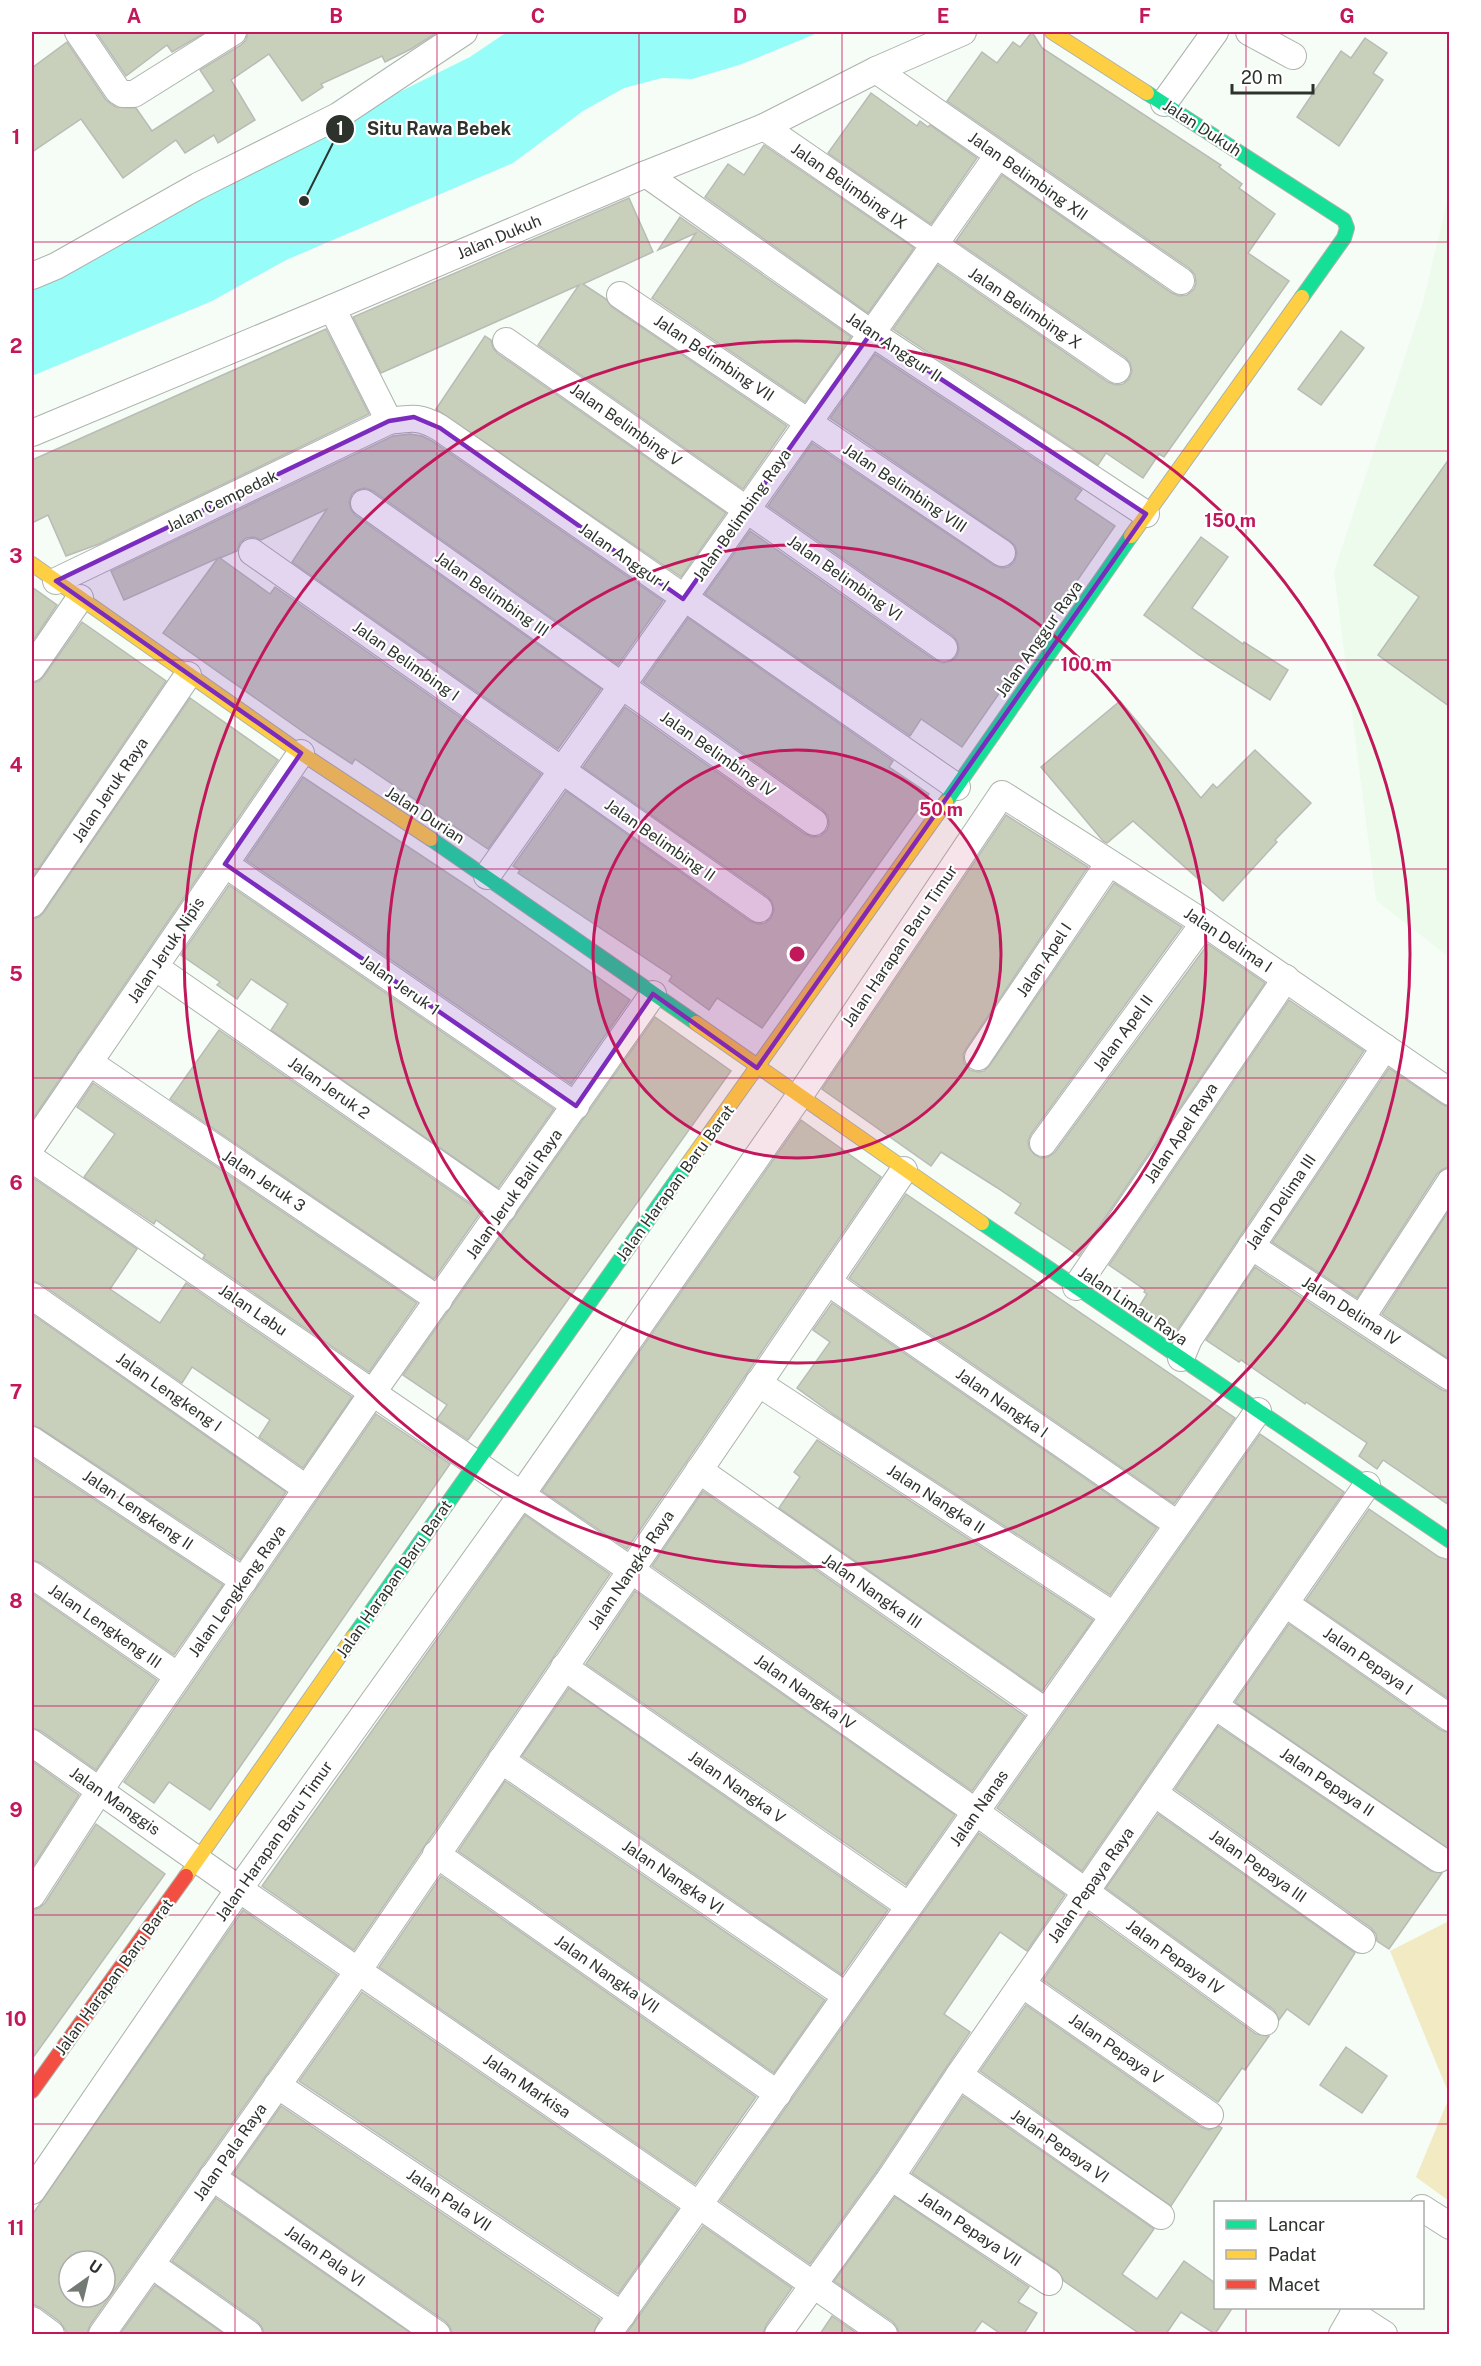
<svg xmlns="http://www.w3.org/2000/svg" width="1481" height="2366" viewBox="0 0 1481 2366" font-family="'Public Sans',sans-serif">
	<style>
		.built { fill: #edfbec }
		.green { fill: #f1eac2 }
		.water { fill: #97fdf9 }
		.building { fill: #c8cfbb; stroke: #b8bcb5; stroke-width: 1.5; fill-rule: evenodd }
		.lines { fill: none; stroke-linecap: round; stroke-linejoin: round }
		.street-casing { stroke: #adb2ad; stroke-width: 28 }
		.fast-casing { stroke: #adb2ad; stroke-width: 16 }
		.slow-casing { stroke: #adb2ad; stroke-width: 16 }
		.jam-casing { stroke: #adb2ad; stroke-width: 16 }
		.street { stroke: #fefffe; stroke-width: 26 }
		.fast { stroke: #16e098; stroke-width: 14 }
		.slow { stroke: #ffcf43; stroke-width: 14 }
		.jam { stroke: #f24e42; stroke-width: 14 }
		.marked { fill: #7b2cbf; fill-opacity: 0.2; stroke: #7b2cbf; stroke-width: 4.5; stroke-linejoin: round }
		.grid { fill: none; stroke: #c2185b; stroke-width: 1.5; stroke-opacity: 0.55 }
		.ring { fill: none; stroke: #c2185b; stroke-width: 3 }
		.labels { text-anchor: middle; dominant-baseline: central; stroke-width: 4.5; stroke-linejoin: round; paint-order: stroke }
		.street-label { font-size: 16px; fill: #2d332c; stroke: #fff }
		.centre { fill: #c2185b; stroke: #fff; stroke-width: 3 }
		.ring-label { font-size: 18px; text-anchor: middle; font-weight: bold; fill: #c2185b; stroke: #fff; stroke-width: 4.5; stroke-linejoin: round; paint-order: stroke }
		.leader { fill: none; stroke: #2d332c; stroke-width: 2 }
		.callout-dot { fill: #2d332c; stroke: #fff; stroke-width: 2 }
		.mark-label { font-size: 18px; text-anchor: middle; font-weight: bold; fill: #fff }
		.callout-label { font-size: 18px; text-anchor: middle; font-weight: bold; fill: #2d332c; stroke: #fff; stroke-width: 4.5; stroke-linejoin: round; paint-order: stroke }
		.neatline { fill: none; stroke: #c2185b; stroke-width: 2 }
		.grid-label { font-size: 20px; text-anchor: middle; font-weight: bold; fill: #c2185b }
	</style>
	<rect width="100%" height="100%" fill="#f6fcf6"/>
	<polygon class="built" points="1449,194 1449,957 1376,900 1334,572 1423,302"/>
	<g class="green">
		<polygon points="1449,1921 1449,2094 1390,1951"/>
		<polygon points="1449,2098 1449,2201 1416,2177"/>
	</g>
	<polygon class="water" points="507,32 820,32 742,64 692,79 662,78 624,88 583,111 513,163 286,260 212,301 32,376 32,278 213,184 470,57"/>
	<g class="building">
		<polygon points="96,32 206,32 172,52 167,45 126,76"/>
		<polygon points="248,32 438,32 411,49 385,62 382,56 321,84 323,87 302,101 269,54 231,80 255,120 218,143 214,135 185,153 176,140 123,178 81,119 32,152 32,68 67,42 106,100 116,107 136,108 152,131 214,91 200,70 241,45 246,40"/>
		<polygon points="1032,32 1042,48 1221,165 1219,167 1242,184 1239,188 1275,214 1248,253 1289,281 1164,457 1159,454 1143,478 1106,453 1098,465 893,329 938,265 1108,382 1116,385 1123,384 1129,379 1132,371 1130,363 1126,358 956,241 1002,175 1172,293 1179,296 1187,295 1194,289 1196,283 1195,275 1190,269 947,101 982,52 997,63 1013,42 1020,47"/>
		<polygon points="1365,38 1387,53 1373,73 1383,80 1339,146 1297,117 1341,51 1351,58"/>
		<polygon points="871,93 917,126 920,121 928,127 930,125 977,158 931,224 828,153"/>
		<polygon points="764,145 914,248 868,313 705,197 728,164 744,175"/>
		<polygon points="629,198 653,252 583,284 606,299 612,307 787,426 743,489 538,345 579,285 381,373 353,317"/>
		<polygon points="680,217 851,337 805,402 652,298 696,233 658,250"/>
		<polygon points="326,329 369,414 99,544 66,556 48,515 32,523 32,460"/>
		<polygon points="1341,331 1364,348 1321,405 1298,389"/>
		<polygon points="485,336 491,340 493,348 497,353 726,513 681,577 436,409"/>
		<polygon points="875,354 1082,490 1075,499 1115,526 962,747 921,719 910,736 705,594 750,531 935,660 943,663 951,661 956,657 959,649 957,641 953,636 768,506 812,443 994,565 1002,568 1008,567 1014,562 1017,553 1015,546 1010,541 830,418"/>
		<polygon points="410,434 422,436 432,441 663,601 618,665 373,491 365,488 357,490 352,494 349,502 351,510 355,515 601,689 558,749 292,562 327,509 261,540 254,537 246,538 240,543 237,551 220,558 270,594 275,587 541,774 488,849 355,759 352,764 312,738 163,633 218,558 124,600 111,571 393,436"/>
		<polygon points="1449,459 1449,706 1378,655 1419,597 1374,565"/>
		<polygon points="1201,537 1228,557 1192,608 1243,644 1244,642 1288,670 1270,700 1199,655 1144,615"/>
		<polygon points="32,587 57,605 32,642"/>
		<polygon points="688,618 893,761 889,767 929,794 762,1028 717,998 709,1010 669,981 672,976 518,873 520,870 513,866 566,791 750,921 758,924 765,923 771,918 774,910 772,902 768,897 583,767 625,707 805,834 812,837 820,836 827,830 829,824 828,816 823,810 643,682"/>
		<polygon points="82,622 166,681 32,878 32,683 39,681 44,676"/>
		<polygon points="190,698 278,760 32,1120 32,919 39,917 44,912"/>
		<polygon points="1120,701 1201,798 1213,784 1217,788 1255,750 1311,803 1275,840 1277,842 1223,901 1133,821 1107,843 1103,841 1041,767"/>
		<polygon points="303,777 475,891 630,1000 571,1084 246,860"/>
		<polygon points="1006,815 1088,867 966,1049 963,1055 964,1063 970,1070 978,1072 984,1071 990,1065 1114,883 1182,927 1031,1134 1028,1141 1029,1148 1035,1155 1041,1158 1048,1157 1055,1152 1208,944 1265,983 1079,1256 1015,1213 1021,1204 996,1187 941,1152 931,1166 822,1089"/>
		<polygon points="229,885 554,1109 498,1188 271,1030 288,1004 251,979 237,999 217,985 220,982 181,955"/>
		<polygon points="1289,1000 1364,1051 1176,1332 1139,1307 1147,1294 1144,1292 1145,1290 1109,1265"/>
		<polygon points="655,1017 731,1071 468,1440 437,1419 447,1405 403,1375"/>
		<polygon points="219,1030 481,1212 434,1279 170,1099"/>
		<polygon points="1389,1068 1442,1104 1449,1107 1449,1167 1443,1169 1437,1174 1357,1298 1272,1242"/>
		<polygon points="93,1083 417,1303 369,1372 203,1258 205,1255 156,1220 154,1224 84,1177 115,1134 77,1107"/>
		<polygon points="801,1120 881,1177 627,1549 542,1491"/>
		<polygon points="32,1177 137,1249 110,1289 160,1323 186,1283 352,1397 303,1468 259,1437 270,1420 192,1367 182,1383 41,1284 32,1281"/>
		<polygon points="906,1194 1235,1418 1174,1504 849,1278"/>
		<polygon points="1449,1210 1449,1359 1382,1314"/>
		<polygon points="1255,1267 1442,1390 1449,1392 1449,1505 1383,1460 1377,1469 1359,1456 1367,1443 1306,1402 1305,1404 1241,1360 1239,1362 1206,1340"/>
		<polygon points="832,1303 1157,1528 1110,1595 834,1415 797,1388 830,1342 813,1330"/>
		<polygon points="32,1314 286,1492 240,1560 40,1428 32,1425"/>
		<polygon points="376,1414 450,1464 210,1810 169,1782 154,1803 124,1782"/>
		<polygon points="1260,1434 1344,1492 1082,1871 997,1808"/>
		<polygon points="817,1440 1093,1620 1042,1691 779,1508 800,1477 794,1472"/>
		<polygon points="32,1458 223,1585 174,1655 41,1563 32,1560"/>
		<polygon points="703,1491 1025,1716 972,1791 652,1566"/>
		<polygon points="1369,1509 1439,1557 1449,1560 1449,1699 1306,1600"/>
		<polygon points="525,1515 610,1574 354,1950 262,1886"/>
		<polygon points="635,1591 955,1815 906,1885 586,1664"/>
		<polygon points="32,1593 157,1680 96,1770 41,1731 32,1728"/>
		<polygon points="1289,1624 1441,1730 1449,1733 1449,1849 1235,1702"/>
		<polygon points="569,1688 888,1910 842,1975 522,1756"/>
		<polygon points="1218,1726 1431,1871 1442,1873 1389,1949 1377,1941 1376,1934 1371,1928 1175,1789"/>
		<polygon points="32,1761 79,1795 32,1868"/>
		<polygon points="505,1781 825,2000 774,2073 458,1851"/>
		<polygon points="1158,1814 1355,1953 1309,2025 1287,2009 1279,2020 1274,2010 1106,1888"/>
		<polygon points="96,1824 165,1874 32,2059 32,1910 39,1908 45,1903"/>
		<polygon points="979,1833 1065,1895 1027,1951 1000,1932 944,2014 970,2032 879,2168 810,2264 720,2201"/>
		<polygon points="441,1876 756,2097 695,2184 379,1967"/>
		<path d="M243,1910L337,1975L90,2325L87,2334H68L60,2322L41,2308L32,2304V2215ZM69,2261H105V2297H69Z"/>
		<polygon points="1089,1913 1256,2034 1269,2036 1245,2070 1242,2068 1218,2102 1043,1980"/>
		<polygon points="362,1992 678,2209 618,2294 299,2081"/>
		<polygon points="1026,2005 1201,2127 1209,2130 1219,2126 1222,2128 1171,2206 980,2071"/>
		<polygon points="1346,2047 1387,2076 1362,2113 1320,2085"/>
		<polygon points="963,2096 1154,2229 1122,2274 1157,2299 1184,2261 1215,2283 1215,2307 1233,2307 1215,2334 1181,2312 1166,2334 1140,2334 1064,2281 1057,2270 912,2173"/>
		<polygon points="281,2106 600,2319 593,2334 452,2334 450,2327 446,2322 233,2174"/>
		<polygon points="895,2197 1029,2287 1018,2302 1037,2313 1024,2334 1001,2334 982,2321 973,2334 899,2334 897,2327 893,2322 834,2281"/>
		<polygon points="216,2198 412,2334 264,2334 262,2327 258,2322 172,2261"/>
		<polygon points="703,2226 792,2288 766,2325 763,2334 626,2334"/>
		<polygon points="155,2285 224,2334 120,2334"/>
		<polygon points="832,2316 858,2334 820,2334"/>
	</g>
	<g class="lines">
		<g class="street-casing">
			<g id="street">
				<polyline points="78,32 118,91 123,94 134,94 233,32"/>
				<polyline points="1249,32 1293,56"/>
				<polyline points="876,70 1181,281"/>
				<polyline points="1164,103 1215,32"/>
				<polyline points="764,127 1117,370"/>
				<polyline points="646,174 871,333 1146,514"/>
				<polyline points="32,276 56,266 198,186 338,116 464,32"/>
				<polyline points="620,295 1002,553"/>
				<path d="M332,308L389,421C412,418 420,416 440,428L957,787"/>
				<polyline points="506,341 944,648"/>
				<polyline points="32,433 332,308 646,174 764,127 876,70 963,32"/>
				<polyline points="364,503 814,822"/>
				<polyline points="252,552 759,909"/>
				<polyline points="56,581 389,421"/>
				<polyline points="32,668 80,598"/>
				<polyline points="225,864 576,1106"/>
				<polyline points="487,876 998,155"/>
				<polyline points="32,904 188,675"/>
				<polyline points="155,967 503,1209"/>
				<polyline points="978,1057 1109,863"/>
				<polyline points="89,1062 439,1300"/>
				<polyline points="1043,1143 1204,923"/>
				<polyline points="32,1146 301,753"/>
				<polyline points="32,1159 631,1570 976,1812 1265,2022"/>
				<polyline points="1251,1246 1450,1377"/>
				<polyline points="828,1282 1177,1524"/>
				<polyline points="1076,1287 1286,978"/>
				<polyline points="32,1296 307,1489"/>
				<polyline points="1362,1317 1450,1182"/>
				<polyline points="1181,1358 1189,1339 1385,1047"/>
				<polyline points="758,1383 1113,1615"/>
				<polyline points="32,1440 244,1581"/>
				<polyline points="699,1470 1045,1711"/>
				<polyline points="32,1575 178,1676"/>
				<polyline points="1286,1604 1450,1718"/>
				<polyline points="564,1667 909,1906"/>
				<polyline points="1215,1706 1439,1859"/>
				<polyline points="32,1743 239,1889 699,2205 884,2334"/>
				<polyline points="501,1760 845,1995"/>
				<polyline points="1154,1793 1362,1940"/>
				<polyline points="436,1854 778,2094"/>
				<polyline points="32,1895 100,1790 373,1392 653,994"/>
				<polyline points="1022,1984 1210,2115"/>
				<polyline points="959,2075 1161,2216"/>
				<polyline points="277,2085 622,2315"/>
				<polyline points="212,2177 437,2334"/>
				<polyline points="891,2177 1049,2282"/>
				<polyline points="32,2191 239,1889 522,1494 798,1098 1002,794 1204,923 1450,1092"/>
				<polyline points="1422,2208 1450,2226"/>
				<polyline points="152,2265 249,2334"/>
				<polyline points="1353,2314 1384,2334"/>
				<polyline points="32,2320 51,2334"/>
				<polyline points="102,2334 349,1984 904,1170"/>
				<polyline points="608,2334 1258,1411"/>
				<polyline points="778,2334 891,2177 959,2075 1367,1485"/>
				<polyline points="1342,2334 1357,2308"/>
			</g>
		</g>
		<g class="fast-casing">
			<g id="fast">
				<polyline points="1147,93 1344,220 1347,228 1344,238 1302,297"/>
				<polyline points="946,802 1131,536"/>
				<polyline points="431,839 696,1023"/>
				<polyline points="982,1223 1450,1541"/>
				<polyline points="353,1637 687,1165"/>
			</g>
		</g>
		<g class="slow-casing">
			<g id="slow">
				<polyline points="1052,32 1147,93"/>
				<polyline points="1131,536 1302,297"/>
				<polyline points="32,564 301,753 431,839"/>
				<polyline points="696,1023 982,1223"/>
				<polyline points="687,1165 946,802"/>
				<polyline points="186,1876 353,1637"/>
			</g>
		</g>
		<g class="jam-casing">
			<polyline id="jam" points="32,2091 186,1876"/>
		</g>
		<use href="#street" class="street"/>
		<use href="#fast" class="fast"/>
		<use href="#slow" class="slow"/>
		<use href="#jam" class="jam"/>
	</g>
	<path class="marked" d="M871,333L1146,514L757,1068L653,994L576,1106L225,864L301,753L56,581L389,421L414,417L440,428L683,599Z"/>
	<path class="grid" d="M235,32V2334M437,32V2334M639,32V2334M842,32V2334M1044,32V2334M1246,32V2202M32,242H1450M32,451H1450M32,660H1450M32,869H1450M32,1078H1450M32,1288H1450M32,1497H1450M32,1706H1450M32,1915H1450M32,2124H1450M1246,2308V2334"/>
	<circle cx="797" cy="954" r="204" fill="#c2185b" fill-opacity=".12"/>
	<g class="ring">
		<circle cx="797" cy="954" r="204"/>
		<circle cx="797" cy="954" r="409"/>
		<circle cx="797" cy="954" r="613"/>
	</g>
	<g class="labels">
		<g class="street-label">
			<text transform="translate(1202 128) rotate(33)">Jalan Dukuh</text>
			<text transform="translate(1028 176) rotate(35)">Jalan Belimbing XII</text>
			<text transform="translate(849 186) rotate(35)">Jalan Belimbing IX</text>
			<text transform="translate(499 237) rotate(-23)">Jalan Dukuh</text>
			<text transform="translate(1025 308) rotate(34)">Jalan Belimbing X</text>
			<text transform="translate(894 347) rotate(34)">Jalan Anggur II</text>
			<text transform="translate(714 358) rotate(34)">Jalan Belimbing VII</text>
			<text transform="translate(626 425) rotate(35)">Jalan Belimbing V</text>
			<text transform="translate(905 488) rotate(34)">Jalan Belimbing VIII</text>
			<text transform="translate(222 501) rotate(-26)">Jalan Cempedak</text>
			<text transform="translate(742 515) rotate(-55)">Jalan Belimbing Raya</text>
			<text transform="translate(624 557) rotate(35)">Jalan Anggur I</text>
			<text transform="translate(845 578) rotate(35)">Jalan Belimbing VI</text>
			<text transform="translate(492 594) rotate(35)">Jalan Belimbing III</text>
			<text transform="translate(1039 639) rotate(-55)">Jalan Anggur Raya</text>
			<text transform="translate(406 661) rotate(35)">Jalan Belimbing I</text>
			<text transform="translate(718 754) rotate(35)">Jalan Belimbing IV</text>
			<text transform="translate(110 790) rotate(-56)">Jalan Jeruk Raya</text>
			<text transform="translate(425 815) rotate(33)">Jalan Durian</text>
			<text transform="translate(660 840) rotate(35)">Jalan Belimbing II</text>
			<text transform="translate(1228 940) rotate(34)">Jalan Delima I</text>
			<text transform="translate(900 946) rotate(-56)">Jalan Harapan Baru Timur</text>
			<text transform="translate(166 950) rotate(-56)">Jalan Jeruk Nipis</text>
			<text transform="translate(1044 960) rotate(-56)">Jalan Apel I</text>
			<text transform="translate(400 985) rotate(35)">Jalan Jeruk 1</text>
			<text transform="translate(1123 1033) rotate(-54)">Jalan Apel II</text>
			<text transform="translate(329 1088) rotate(35)">Jalan Jeruk 2</text>
			<text transform="translate(1181 1133) rotate(-56)">Jalan Apel Raya</text>
			<text transform="translate(264 1181) rotate(34)">Jalan Jeruk 3</text>
			<text transform="translate(675 1183) rotate(-54)">Jalan Harapan Baru Barat</text>
			<text transform="translate(514 1194) rotate(-55)">Jalan Jeruk Bali Raya</text>
			<text transform="translate(1281 1202) rotate(-56)">Jalan Delima III</text>
			<text transform="translate(1133 1306) rotate(34)">Jalan Limau Raya</text>
			<text transform="translate(253 1310) rotate(34)">Jalan Labu</text>
			<text transform="translate(1351 1311) rotate(33)">Jalan Delima IV</text>
			<text transform="translate(169 1392) rotate(35)">Jalan Lengkeng I</text>
			<text transform="translate(1002 1403) rotate(35)">Jalan Nangka I</text>
			<text transform="translate(936 1499) rotate(33)">Jalan Nangka II</text>
			<text transform="translate(138 1510) rotate(34)">Jalan Lengkeng II</text>
			<text transform="translate(631 1570) rotate(-56)">Jalan Nangka Raya</text>
			<text transform="translate(394 1579) rotate(-55)">Jalan Harapan Baru Barat</text>
			<text transform="translate(237 1591) rotate(-55)">Jalan Lengkeng Raya</text>
			<text transform="translate(872 1591) rotate(35)">Jalan Nangka III</text>
			<text transform="translate(105 1626) rotate(35)">Jalan Lengkeng III</text>
			<text transform="translate(1368 1661) rotate(35)">Jalan Pepaya I</text>
			<text transform="translate(805 1692) rotate(35)">Jalan Nangka IV</text>
			<text transform="translate(1327 1782) rotate(34)">Jalan Pepaya II</text>
			<text transform="translate(737 1787) rotate(35)">Jalan Nangka V</text>
			<text transform="translate(115 1801) rotate(35)">Jalan Manggis</text>
			<text transform="translate(979 1808) rotate(-55)">Jalan Nanas</text>
			<text transform="translate(274 1841) rotate(-55)">Jalan Harapan Baru Timur</text>
			<text transform="translate(1258 1866) rotate(35)">Jalan Pepaya III</text>
			<text transform="translate(673 1877) rotate(34)">Jalan Nangka VI</text>
			<text transform="translate(1091 1885) rotate(-55)">Jalan Pepaya Raya</text>
			<text transform="translate(1175 1957) rotate(36)">Jalan Pepaya IV</text>
			<text transform="translate(607 1974) rotate(35)">Jalan Nangka VII</text>
			<text transform="translate(114 1977) rotate(-54)">Jalan Harapan Baru Barat</text>
			<text transform="translate(1116 2049) rotate(35)">Jalan Pepaya V</text>
			<text transform="translate(527 2086) rotate(34)">Jalan Markisa</text>
			<text transform="translate(1060 2146) rotate(35)">Jalan Pepaya VI</text>
			<text transform="translate(230 2152) rotate(-55)">Jalan Pala Raya</text>
			<text transform="translate(449 2200) rotate(34)">Jalan Pala VII</text>
			<text transform="translate(970 2229) rotate(34)">Jalan Pepaya VII</text>
			<text transform="translate(325 2256) rotate(35)">Jalan Pala VI</text>
		</g>
	</g>
	<circle cx="797" cy="954" r="9" class="centre"/>
	<g class="ring-label">
		<text x="1230" y="527">150 m</text>
		<text x="1086" y="671">100 m</text>
		<text x="941" y="816">50 m</text>
	</g>
	<path class="leader" d="M304 201L340 129"/>
	<g class="callout-dot">
		<circle cx="304" cy="201" r="6"/>
		<circle cx="340" cy="129" r="15"/>
	</g>
	<g class="mark-label">
		<text x="340" y="135">1</text>
	</g>
	<g class="callout-label">
		<text x="439" y="135">Situ Rawa Bebek</text>
	</g>
	<rect width="1481" height="2366" fill="none" stroke="#ffffff" stroke-width="66"/>
	<rect x="1214" y="2201" width="210" height="108" fill="#ffffff" stroke="#abadab" stroke-width="1.5"/>
	<rect x="1226" y="2220" width="30" height="9" fill="#16e098" stroke="#abadab" stroke-width="1.5"/>
	<text x="1268" y="2231" font-size="18" fill="#2d332c">Lancar</text>
	<rect x="1226" y="2250" width="30" height="9" fill="#ffcf43" stroke="#abadab" stroke-width="1.5"/>
	<text x="1268" y="2261" font-size="18" fill="#2d332c">Padat</text>
	<rect x="1226" y="2280" width="30" height="9" fill="#f24e42" stroke="#abadab" stroke-width="1.5"/>
	<text x="1268" y="2291" font-size="18" fill="#2d332c">Macet</text>
	<g transform="translate(87 2279) rotate(34)"><circle r="28" fill="#ffffff" stroke="#abadab" stroke-width="1.5"/>
	<path d="M0-4.5L10 22L0 15L-10 22Z" fill="#737973"/>
	<text y="-9" font-size="16" font-weight="bold" text-anchor="middle" fill="#2d332c">U</text>
	</g>
	<path d="M1232 84v9h81v-9" fill="none" stroke="#2d332c" stroke-width="3"/>
	<text x="1241" y="84" font-size="18" fill="#2d332c" stroke="#ffffff" stroke-width="4.5" paint-order="stroke">20 m</text>
	<rect x="33" y="33" width="1415" height="2300" class="neatline"/>
	<g class="grid-label">
		<text x="134" y="23">A</text>
		<text x="336" y="23">B</text>
		<text x="538" y="23">C</text>
		<text x="740" y="23">D</text>
		<text x="943" y="23">E</text>
		<text x="1145" y="23">F</text>
		<text x="1347" y="23">G</text>
		<text x="16" y="144">1</text>
		<text x="16" y="353">2</text>
		<text x="16" y="563">3</text>
		<text x="16" y="772">4</text>
		<text x="16" y="981">5</text>
		<text x="16" y="1190">6</text>
		<text x="16" y="1399">7</text>
		<text x="16" y="1608">8</text>
		<text x="16" y="1817">9</text>
		<text x="16" y="2026">10</text>
		<text x="16" y="2235">11</text>
	</g>
</svg>
